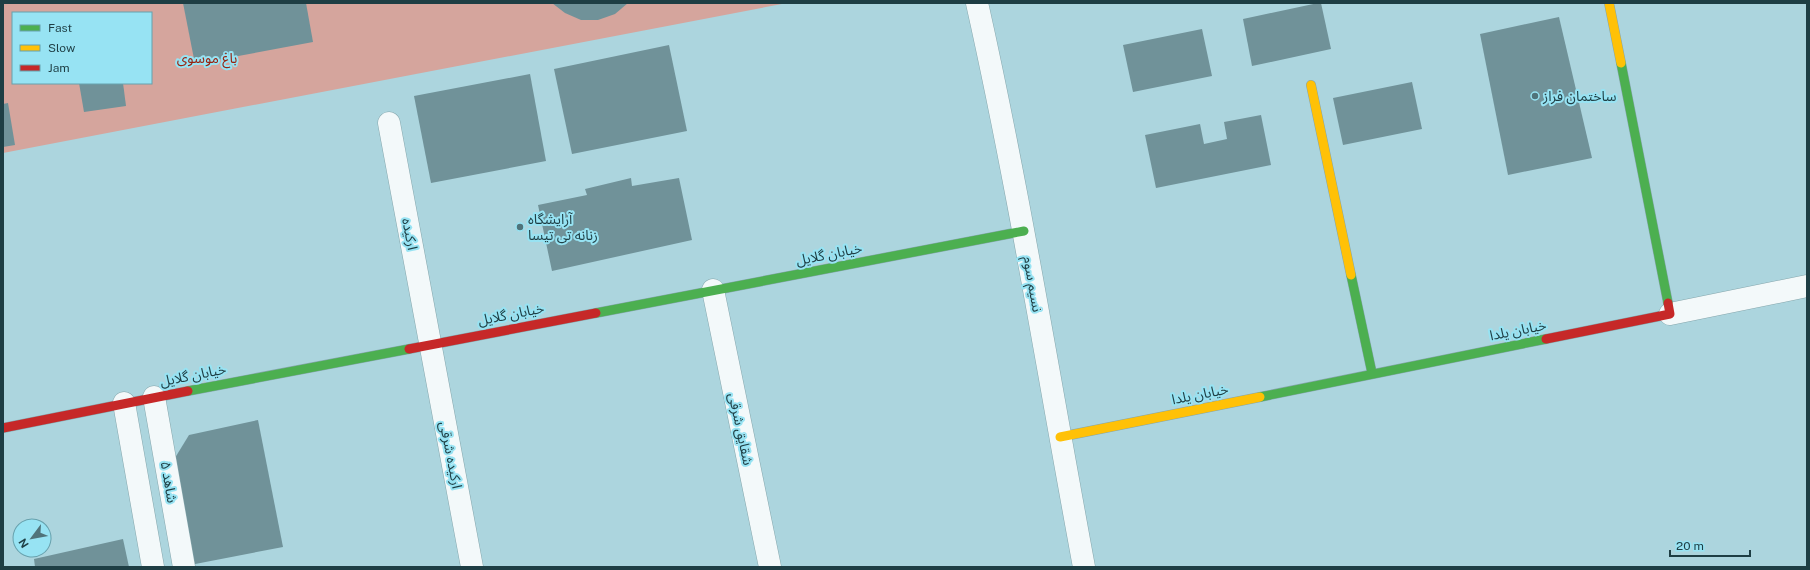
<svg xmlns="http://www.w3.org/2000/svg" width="1810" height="570" viewBox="0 0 1810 570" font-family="'Public Sans','Noto Sans Arabic',sans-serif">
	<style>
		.green { fill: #d5a59d; fill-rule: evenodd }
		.building { fill: #709299 }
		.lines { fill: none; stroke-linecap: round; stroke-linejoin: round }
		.street-casing { stroke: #85a6ac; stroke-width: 23 }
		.fast-casing { stroke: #85a6ac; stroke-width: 10 }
		.slow-casing { stroke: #85a6ac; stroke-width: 10 }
		.jam-casing { stroke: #85a6ac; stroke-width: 10 }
		.street { stroke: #f3f9fa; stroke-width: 22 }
		.fast { stroke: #4caf50; stroke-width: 9 }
		.slow { stroke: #ffc107; stroke-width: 9 }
		.jam { stroke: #c62828; stroke-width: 9 }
		.poi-dot { fill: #50737a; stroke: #97e3f3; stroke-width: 1.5 }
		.labels { text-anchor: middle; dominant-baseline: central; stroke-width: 4; stroke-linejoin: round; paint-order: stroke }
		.park-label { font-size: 14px; fill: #98220f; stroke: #97e3f3 }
		.poi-label { font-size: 14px; fill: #1e3e44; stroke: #97e3f3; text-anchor: start }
		.street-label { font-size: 14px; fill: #1e3e44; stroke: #97e3f3 }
	</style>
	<rect width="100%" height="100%" fill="#acd5de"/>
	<path class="green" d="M3,3H787L3,153ZM13,13H151V83H13Z"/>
	<g class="building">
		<polygon points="183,3 306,3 313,42 195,64"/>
		<polygon points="552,3 628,3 615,14 598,20 581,20 565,13"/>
		<polygon points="1318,3 1321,3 1331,49 1252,66 1243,19"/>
		<polygon points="1559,17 1592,158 1508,175 1480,34"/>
		<polygon points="1202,29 1212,76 1133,92 1123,45"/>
		<polygon points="669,45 687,131 572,154 554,69"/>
		<polygon points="530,74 546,161 431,183 414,96"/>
		<polygon points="1412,82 1422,129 1343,145 1333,98"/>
		<polygon points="79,83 123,83 126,106 84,112"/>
		<polygon points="8,103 15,145 3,147 3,104"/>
		<polygon points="1261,115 1271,165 1156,188 1145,135 1200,124 1204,144 1227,139 1224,122"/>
		<polygon points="631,178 632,186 679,178 692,240 552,271 538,205 587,195 585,189"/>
		<polygon points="258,420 283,547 190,565 170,466 189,435"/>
		<polygon points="123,539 129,567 35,567 34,559"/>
	</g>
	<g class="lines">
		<g class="street-casing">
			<g id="street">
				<path d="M977,3C1019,190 1049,379 1084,567"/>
				<polyline points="389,123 472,567"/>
				<polyline points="713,290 770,567"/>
				<polyline points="1670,314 1807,286"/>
				<polyline points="154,397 184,567"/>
				<polyline points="124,403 153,567"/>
			</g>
		</g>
		<g class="fast-casing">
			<g id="fast">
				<polyline points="1621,63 1668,303"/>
				<polyline points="1351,275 1372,373"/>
				<polyline points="596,313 1024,231"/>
				<polyline points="188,391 409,349"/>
				<polyline points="1260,397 1546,339"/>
			</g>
		</g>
		<g class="slow-casing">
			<g id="slow">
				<polyline points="1609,3 1621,63"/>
				<polyline points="1311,85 1351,275"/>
				<polyline points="1060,437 1260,397"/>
			</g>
		</g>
		<g class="jam-casing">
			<g id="jam">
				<polyline points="1546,339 1670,314 1668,303"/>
				<polyline points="409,349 596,313"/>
				<polyline points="3,428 188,391"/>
			</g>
		</g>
		<use href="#street" class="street"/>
		<use href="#fast" class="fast"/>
		<use href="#slow" class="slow"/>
		<use href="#jam" class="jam"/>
	</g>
	<g class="poi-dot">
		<circle cx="1535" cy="96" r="4"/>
		<circle cx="520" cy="227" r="4"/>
	</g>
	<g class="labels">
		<g class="park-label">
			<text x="207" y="58">باغ موسوی</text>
		</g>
		<g class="poi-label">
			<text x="1543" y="96">ساختمان فراز</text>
			<text x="528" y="219">آرایشگاه<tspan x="528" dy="16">زنانه تی تیسا</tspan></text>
		</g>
		<g class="street-label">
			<text transform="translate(410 234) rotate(79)">ارکیده</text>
			<text transform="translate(829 254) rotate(-11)">خیابان گلایل</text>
			<text transform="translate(1033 284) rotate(80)">نسیم سوم</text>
			<text transform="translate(511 314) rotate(-11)">خیابان گلایل</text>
			<text transform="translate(1518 330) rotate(-11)">خیابان یلدا</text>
			<text transform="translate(193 375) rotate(-11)">خیابان گلایل</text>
			<text transform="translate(1200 394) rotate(-11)">خیابان یلدا</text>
			<text transform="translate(741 429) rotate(78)">شقایق شرقی</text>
			<text transform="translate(451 455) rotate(79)">ارکیده شرقی</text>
			<text transform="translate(169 482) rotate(80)">شاهد ۵</text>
		</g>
	</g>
	<rect width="1810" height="570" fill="none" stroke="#1e3e44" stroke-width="8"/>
	<rect x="12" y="12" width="140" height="72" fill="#97e3f3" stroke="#67a1ad"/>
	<rect x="20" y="25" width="20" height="6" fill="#4caf50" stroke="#67a1ad"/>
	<text x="48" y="32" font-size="12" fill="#1e3e44">Fast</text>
	<rect x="20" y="45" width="20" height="6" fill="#ffc107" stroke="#67a1ad"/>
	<text x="48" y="52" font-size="12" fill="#1e3e44">Slow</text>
	<rect x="20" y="65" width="20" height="6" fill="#c62828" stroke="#67a1ad"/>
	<text x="48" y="72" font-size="12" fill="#1e3e44">Jam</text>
	<g transform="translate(32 538) rotate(238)"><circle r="19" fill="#97e3f3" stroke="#67a1ad"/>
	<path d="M0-3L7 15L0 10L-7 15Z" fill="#50737a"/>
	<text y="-6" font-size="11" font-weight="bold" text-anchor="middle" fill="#1e3e44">N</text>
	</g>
	<path d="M1670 550v6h80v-6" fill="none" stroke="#1e3e44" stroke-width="2"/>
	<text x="1676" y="550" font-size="12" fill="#1e3e44" stroke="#97e3f3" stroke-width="3" paint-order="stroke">20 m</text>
</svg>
